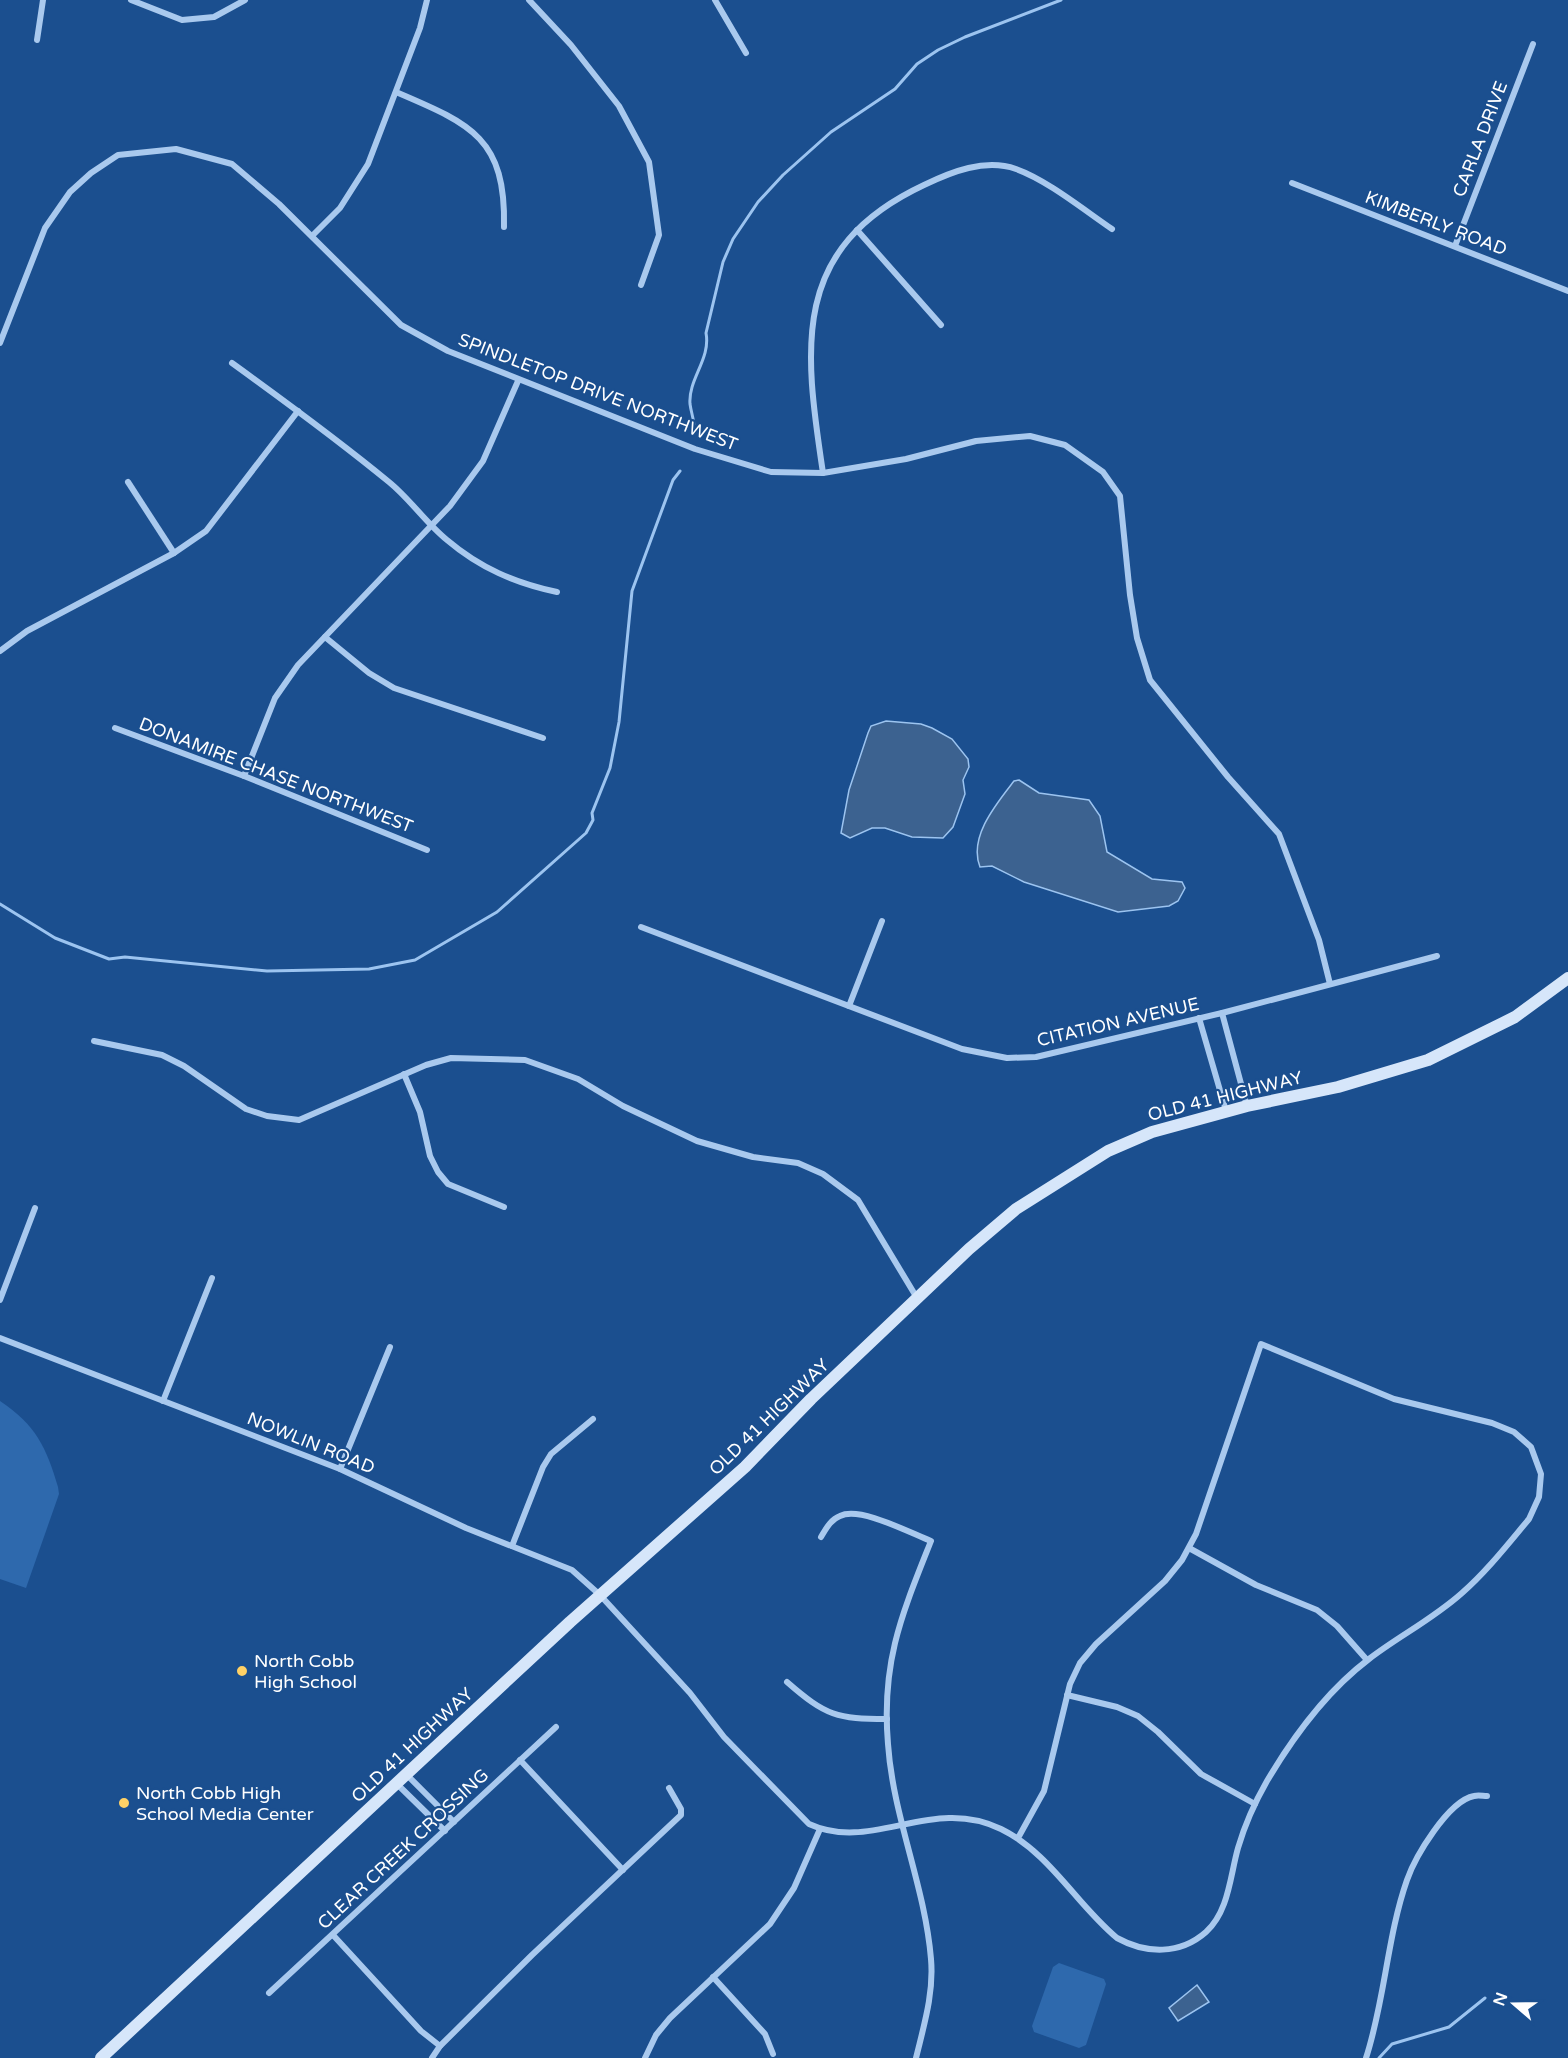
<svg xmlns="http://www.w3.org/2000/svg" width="1568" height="2058" viewBox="0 0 1568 2058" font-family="'Varela Round',sans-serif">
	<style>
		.green { fill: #2e69ad }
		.water { fill: #3c6290; stroke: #9cc4f0; stroke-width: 1.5 }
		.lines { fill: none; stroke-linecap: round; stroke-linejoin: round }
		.stream { stroke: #9cc4f0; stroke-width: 3 }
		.minor { stroke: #a9c9ee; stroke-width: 6 }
		.secondary { stroke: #d6e6fa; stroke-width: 12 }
		.poi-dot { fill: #ffd166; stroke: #1b4f8f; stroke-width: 2 }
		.labels { text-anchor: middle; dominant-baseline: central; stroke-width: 4.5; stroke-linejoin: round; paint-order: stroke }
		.street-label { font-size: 18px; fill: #fff; stroke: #1b4f8f }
		.poi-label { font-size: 18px; fill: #fff; stroke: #1b4f8f; text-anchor: start }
	</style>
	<rect width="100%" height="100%" fill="#1b4f8f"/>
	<g class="green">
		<path d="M0,1401C36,1425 46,1447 58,1487L59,1494L26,1588L0,1579Z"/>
		<polygon points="1059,1963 1104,1979 1106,1984 1086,2045 1079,2048 1034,2032 1032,2026 1053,1967"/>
	</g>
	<g class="water">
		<polygon points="886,721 921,724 932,728 952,739 968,759 969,767 963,780 965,794 953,827 943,838 912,837 885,828 872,828 850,838 841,833 849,790 868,733 871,726"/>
		<path d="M1019,780L1039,793L1089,800L1100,816L1107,852L1152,879L1182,882L1185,888L1178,901L1169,906L1118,912L1024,882L992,866L980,867C968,837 997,803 1014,781Z"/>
		<polygon points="1197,1985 1209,2002 1178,2021 1169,2008"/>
	</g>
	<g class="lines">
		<g class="stream">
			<path d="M694,424C693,417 691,411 690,404C688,379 711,359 706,333L723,262L733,239L758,202L783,175L831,132L895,89L917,64L938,50L965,37L1061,0"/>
			<polyline points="0,904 55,938 109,959 125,957 267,971 369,969 415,960 497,912 586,833 593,820 592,813 610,768 619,722 632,591 673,480 680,471"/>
			<polyline points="1379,2058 1392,2044 1449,2027 1485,1998"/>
		</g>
		<g class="minor">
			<polyline points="131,0 182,20 214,17 245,0"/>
			<polyline points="529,0 571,45 619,106 649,162 659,235 641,285"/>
			<polyline points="715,0 746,53"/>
			<polyline points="37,40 43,0"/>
			<path d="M396,92C471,124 506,138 504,227"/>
			<polyline points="1292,183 1568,291"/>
			<polyline points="857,230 941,325"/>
			<polyline points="312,236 340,208 368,164 420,28 427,0"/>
			<polyline points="1455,246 1533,44"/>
			<polyline points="0,343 45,228 70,192 91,173 118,155 176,149 232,164 279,204 401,325 448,351 695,449 771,472 823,473 906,459 976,441 1030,436 1065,445 1103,472 1120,496 1130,595 1137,638 1150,680 1228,777 1279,834 1319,940 1330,984"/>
			<path d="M232,363C286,402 338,440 389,482C410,499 426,523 447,540C480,568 515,583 557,592"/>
			<path d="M823,473C804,347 790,248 924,185C951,172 985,158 1016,169C1047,180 1084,210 1112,229"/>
			<polyline points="128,482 174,553"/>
			<polyline points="325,637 369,673 394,688 543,738"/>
			<polyline points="0,651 27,631 174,553 206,531 298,411"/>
			<polyline points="115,728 244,776 427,850"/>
			<polyline points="244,776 275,698 298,665 450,506 483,461 518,381"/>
			<polyline points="641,927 962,1049 1007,1058 1036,1057 1222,1013 1437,956"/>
			<polyline points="849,1006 882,921"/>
			<polyline points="1222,1013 1247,1106"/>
			<polyline points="1199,1018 1226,1111"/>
			<polyline points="94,1041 162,1055 184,1066 246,1109 267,1116 299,1120 426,1065 451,1058 525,1060 578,1079 623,1106 697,1141 753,1157 798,1163 823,1174 858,1200 917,1298"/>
			<polyline points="404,1074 420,1112 430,1156 438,1172 448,1184 504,1207"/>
			<polyline points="0,1300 35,1208"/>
			<path d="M0,1338L340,1469L466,1528L572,1570L600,1595L690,1693L724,1737L809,1824C872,1853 932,1795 1001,1829C1050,1853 1076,1904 1117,1938C1146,1954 1180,1955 1206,1932C1229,1911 1230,1876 1238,1848C1245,1824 1255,1802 1267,1781C1293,1737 1328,1690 1369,1659C1399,1636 1433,1619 1462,1593C1487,1571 1508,1544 1529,1519L1539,1497L1541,1474L1531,1447L1514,1432L1492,1423L1394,1399L1261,1344L1196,1534L1182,1560L1165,1581L1096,1644L1080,1663L1070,1684L1044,1791L1018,1838"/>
			<polyline points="163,1401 212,1278"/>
			<polyline points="340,1469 390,1347"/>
			<path d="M821,1537C826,1529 830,1520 840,1516C860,1506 910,1533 931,1541C902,1614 881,1662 888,1744C893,1817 925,1886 931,1959C934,1993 924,2025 916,2058"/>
			<polyline points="512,1546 543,1467 551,1454 593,1419"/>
			<polyline points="1189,1548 1256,1585 1317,1610 1337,1626 1367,1660"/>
			<path d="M787,1682C826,1716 837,1719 887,1719"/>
			<polyline points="1067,1695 1117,1707 1138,1716 1158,1732 1201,1774 1255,1804"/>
			<polyline points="520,1760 623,1870"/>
			<polyline points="407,1775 454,1822"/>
			<polyline points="397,1784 445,1831"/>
			<polyline points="333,1935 421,2031 440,2046"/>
			<polyline points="713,1977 765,2034 773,2054"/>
			<polyline points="269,1993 556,1727"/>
			<polyline points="432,2058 440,2046 532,1955 681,1815 681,1809 669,1788"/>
			<polyline points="645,2058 656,2035 670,2018 770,1924 794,1888 820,1829"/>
			<path d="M1366,2058C1385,2000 1387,1937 1407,1880C1415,1857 1448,1801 1474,1796C1478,1795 1483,1796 1487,1796"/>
		</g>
		<polyline class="secondary" points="101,2058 570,1622 745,1467 811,1399 969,1249 1016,1209 1108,1151 1152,1132 1247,1106 1338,1087 1428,1060 1515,1017 1568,978"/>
	</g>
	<g class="poi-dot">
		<circle cx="242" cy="1671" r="6"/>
		<circle cx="124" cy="1803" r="6"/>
	</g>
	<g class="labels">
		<g class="street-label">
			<text transform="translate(1480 139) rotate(-69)">CARLA DRIVE</text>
			<text transform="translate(1436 223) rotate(21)">KIMBERLY ROAD</text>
			<text transform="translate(598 392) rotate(21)">SPINDLETOP DRIVE NORTHWEST</text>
			<text transform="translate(276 775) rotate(21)">DONAMIRE CHASE NORTHWEST</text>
			<text transform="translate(1118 1022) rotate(-13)">CITATION AVENUE</text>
			<text transform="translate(1225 1096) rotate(-14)">OLD 41 HIGHWAY</text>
			<text transform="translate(769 1417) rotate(-44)">OLD 41 HIGHWAY</text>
			<text transform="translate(311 1443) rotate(22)">NOWLIN ROAD</text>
			<text transform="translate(412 1745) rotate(-43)">OLD 41 HIGHWAY</text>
			<text transform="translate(403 1849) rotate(-43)">CLEAR CREEK CROSSING</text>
		</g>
		<g class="poi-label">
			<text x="254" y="1661">North Cobb<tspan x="254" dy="21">High School</tspan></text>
			<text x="136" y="1793">North Cobb High<tspan x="136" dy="21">School Media Center</tspan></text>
		</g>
	</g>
	<g transform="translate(1514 2004) rotate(290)" stroke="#1b4f8f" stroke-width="4.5" paint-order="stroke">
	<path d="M0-4.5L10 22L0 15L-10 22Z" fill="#ffffff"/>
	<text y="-9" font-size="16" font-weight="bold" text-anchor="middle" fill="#ffffff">N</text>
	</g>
</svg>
